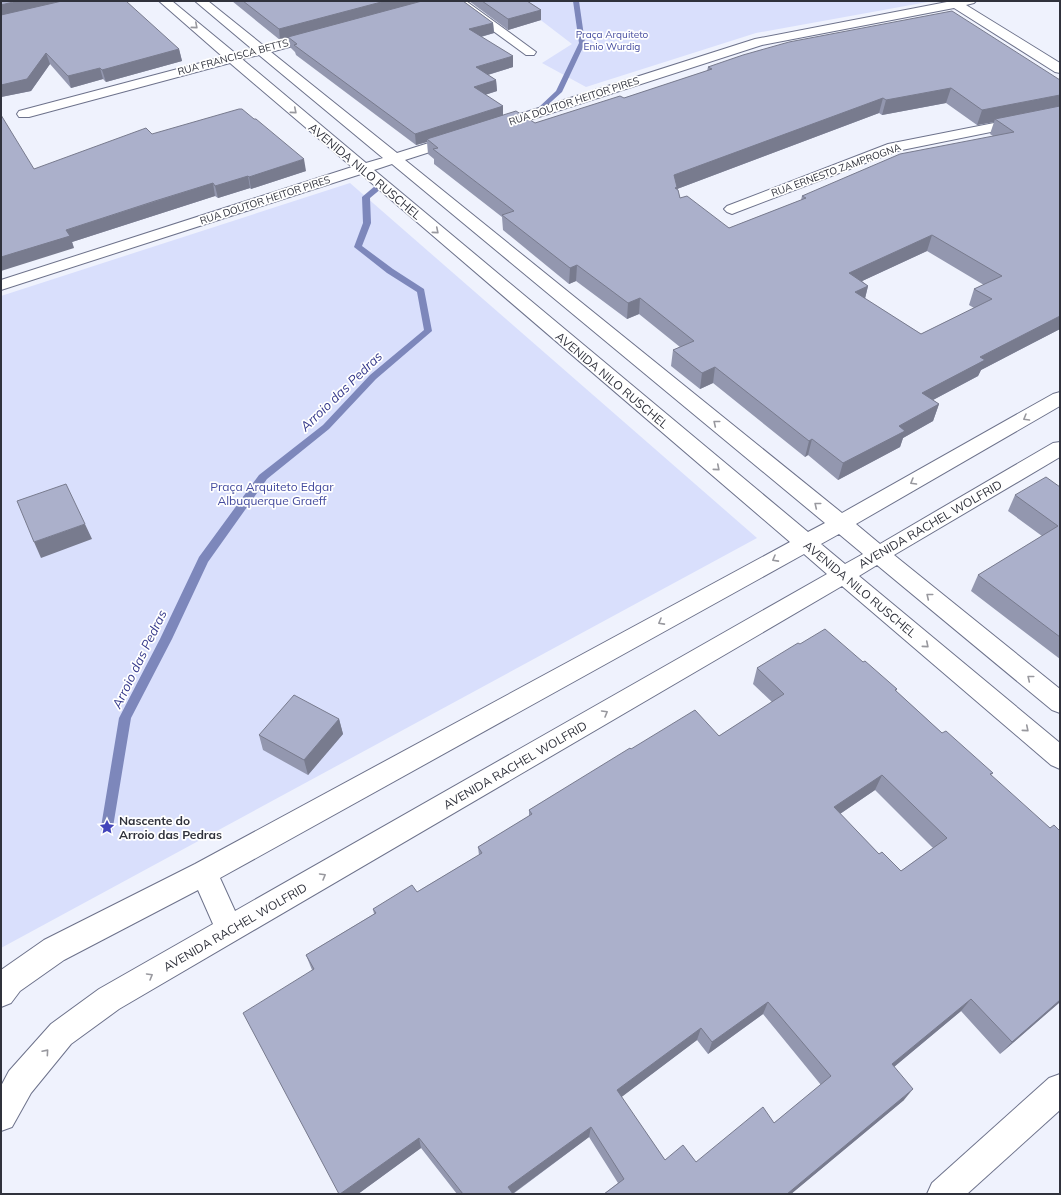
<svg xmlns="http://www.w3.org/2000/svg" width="1061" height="1195" viewBox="0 0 1061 1195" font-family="Mulish,sans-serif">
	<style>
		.green { fill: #d9dffc }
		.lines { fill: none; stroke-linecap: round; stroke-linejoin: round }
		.stream { fill: #7d87bb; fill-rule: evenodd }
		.minor-casing { stroke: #6d728b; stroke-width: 2 }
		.minor { fill: #fff; fill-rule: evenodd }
		.wall { fill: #9397af; fill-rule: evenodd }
		.shaded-wall { fill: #787b8e }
		.building { fill: #abb0cb; stroke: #787b8e; fill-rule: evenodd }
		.oneway { stroke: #98989e }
		.labels { text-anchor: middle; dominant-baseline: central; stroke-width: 3.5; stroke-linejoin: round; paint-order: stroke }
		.far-park-label { font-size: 10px; fill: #444b9e; stroke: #fff }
		.far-street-label { font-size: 10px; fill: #30323c; stroke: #fff }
		.street-label { font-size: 12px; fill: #30323c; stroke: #fff }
		.park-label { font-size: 12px; fill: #444b9e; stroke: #fff }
		.poi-label { font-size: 12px; font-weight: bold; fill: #30323c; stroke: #fff; text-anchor: start }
		.water-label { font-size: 13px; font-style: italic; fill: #34388a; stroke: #fff }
	</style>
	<rect width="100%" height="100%" fill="#eff2fd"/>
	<g class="green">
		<polygon points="520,1 933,1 756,33 586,87 542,63 572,44 521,5"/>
		<polygon points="350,183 757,538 1,948 1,296"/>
	</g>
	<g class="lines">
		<g class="stream">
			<polygon points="573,1 579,1 585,43 562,92 542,110 538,110 538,108 556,91 579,43"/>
			<polygon points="375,186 378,186 382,188 370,198 371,223 362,246 393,269 424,289 432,331 376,379 329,429 267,479 208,562 172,639 131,718 113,827 112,831 107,833 102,831 101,827 119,718 160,639 199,557 259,475 323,425 370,375 424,330 417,292 387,273 354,247 363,223 362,197"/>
		</g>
		<g class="minor-casing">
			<g id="minor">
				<path d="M159,1H172L235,53L252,49L195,1H208L264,46L318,31L322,32L324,35L322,38L271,52L397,153L451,136L456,135L461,136L463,139L461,142L405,160L842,513L1053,394L1060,392V406L856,524L880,544L1053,443L1060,442V457L894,555L1060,689V713L1052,710L877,565L859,576L1060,743V769L1051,765L842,586L119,1009L71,1044L31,1093L12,1127L1,1131V1086L9,1071L51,1024L99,989L213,924L198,890L64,960L20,991L11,1003L1,1007V970L44,940L195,864L790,542L361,174L1,290V280L352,167L230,63L29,117H19L17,114L19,111L223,57ZM259,55L383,158L366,163L242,59ZM392,164L825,523L808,532L374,170ZM839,534L863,554L845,564L821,544ZM804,554L827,574L235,911L220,878Z"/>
				<polygon points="452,1 466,1 536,52 534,55 526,55"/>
				<polygon points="952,1 976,1 974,3 966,5 1060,63 1060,73 1055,72 954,8 762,45 502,129 497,130 492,129 490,126 492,123 755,39"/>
				<polygon points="1060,110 1060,118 897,151 737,212 732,214 727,212 724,209 727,206 888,144"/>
				<polygon points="1060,1074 1060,1110 967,1194 927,1194 932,1183 1049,1078"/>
			</g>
		</g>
		<use href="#minor" class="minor"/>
	</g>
	<g class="wall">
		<polygon points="1,1 179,49 182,61 106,82 103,79 71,88 50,64 31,91 1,97"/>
		<path d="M232,1H463L493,23L494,33L481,37L513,56V67L488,75L496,80L497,91L485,95L503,106V115L535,123L624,98L707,71L708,67L1060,80V329L981,370L978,376L933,400L939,404L933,421L903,438L900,447L838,480L808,455L805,457L713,383L700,389L671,366L673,350L680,347L639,314L627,319L576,281L569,284L503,230L502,217L434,164V159L428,154L427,142L416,145L296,55L295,52L290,47L288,38L280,40ZM946,103L977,125L994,122L990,134L993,136L802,196L801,200L729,228L680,198L677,189L879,113L882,115ZM927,251L984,285L974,289L969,305L974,308L921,334L865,299L868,286L862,281Z"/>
		<polygon points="469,1 527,1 541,10 541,20 508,30"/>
		<polygon points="152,134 306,171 251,189 250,188 218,198 215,196 72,242 74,248 34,169"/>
		<polygon points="1060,487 1060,659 971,591 978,575 1042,536 1008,511 1015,495"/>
		<path d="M800,644L863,662L897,689L896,691L942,733L993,773L991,775L1060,1002L1000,1054L961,1011L894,1067L904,1100L791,1194H604L618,1183L589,1137L513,1194H457L421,1148L358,1194H339L312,970L306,955L374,914L373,909L417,892L479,855L478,847L529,816V810L631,749L719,736L772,702L753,684L757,668ZM875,790L933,848L901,871L879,854L840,814ZM763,1014L821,1085L774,1123L696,1162L665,1160L621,1097L697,1040L708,1054Z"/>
		<polygon points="339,719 343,734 308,775 263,750 259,735"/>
	</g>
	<g class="shaded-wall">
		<polygon points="17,1 71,1 1,16 1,5"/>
		<polygon points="385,1 424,1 280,40 279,29"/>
		<polygon points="541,10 541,20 508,30 508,19"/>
		<polygon points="493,23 494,33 469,40 469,29"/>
		<polygon points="179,49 182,61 106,82 102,70"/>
		<polygon points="46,53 50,64 31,91 1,97 1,85"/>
		<polygon points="513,56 513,67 477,78 476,67"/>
		<polygon points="100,68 103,79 71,88 68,76"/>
		<polygon points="496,80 497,91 475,98 474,87"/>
		<polygon points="951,88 946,103 882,115 886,100"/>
		<polygon points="1060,95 1060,108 995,119 994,122 977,125 982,110"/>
		<polygon points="883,98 879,113 677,189 676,203 674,175"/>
		<polygon points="503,106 503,118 427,139 427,142 416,145 415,134"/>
		<polygon points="304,159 306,171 251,189 249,177"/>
		<polygon points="248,176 250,188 218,198 215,186"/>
		<polygon points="213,183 215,196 72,242 74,248 1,271 1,257 66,230"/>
		<polygon points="932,235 927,251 845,289 849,273"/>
		<polygon points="577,265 576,281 569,284 570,268"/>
		<polygon points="868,286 864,302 855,292"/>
		<polygon points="640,298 639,314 627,319 628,303"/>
		<polygon points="1060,316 1060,329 981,370 978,376 916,409 922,393 980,357"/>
		<polygon points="715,367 713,383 700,389 702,373"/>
		<polygon points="939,404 933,421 903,438 900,447 838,480 843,463 899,426"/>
		<polygon points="812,439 808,455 805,457 809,441"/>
		<polygon points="85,524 92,539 41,558 34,542"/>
		<polygon points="339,719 343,734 308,775 304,760"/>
		<polygon points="882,775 875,790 828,822 834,807"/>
		<polygon points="971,999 961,1011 883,1076 892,1064"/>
		<polygon points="1060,1000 1060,1002 1000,1054 1012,1042"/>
		<polygon points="768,1002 763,1014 708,1054 712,1042"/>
		<polygon points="701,1028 697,1040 615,1102 617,1090"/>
		<polygon points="913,1089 904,1100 791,1194 787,1194"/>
		<polygon points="591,1127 589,1137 512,1194 508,1187"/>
		<polygon points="419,1138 421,1148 358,1194 340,1194"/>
	</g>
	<g class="building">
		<polygon points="1,1 17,1 1,5"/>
		<polygon points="62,1 126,1 179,49 102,70 100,68 68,76 46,53 27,79 1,85 1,15"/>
		<polygon points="243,1 385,1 279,29"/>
		<polygon points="422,1 463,1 493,23 469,29 513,56 476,67 496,80 474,87 503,106 415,134 294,45 297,44 288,37"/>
		<polygon points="482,1 527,1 541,10 508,19"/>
		<path d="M952,11L1060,80V95L982,110L951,88L886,100L883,98L674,175L677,187L675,188L678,190L680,198L687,196L729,228L806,198L802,196L900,154L1014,132L995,119L1060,106V316L980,357L985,360L922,393L939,404L899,426L905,431L843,463L812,439L809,441L715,367L702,373L673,350L694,341L640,298L628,303L577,265L570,268L502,215L514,211L433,149L438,148L427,139L516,111L535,123L620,96L624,98L712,69L708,67L743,55L789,42ZM932,235L1002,276L974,289L992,299L921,334L855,292L868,286L849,273Z"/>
		<polygon points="239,109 242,109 254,119 256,119 304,159 249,177 248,176 215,186 213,183 155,201 66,230 70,236 1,257 1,115 34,169 146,128 152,134"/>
		<polygon points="1046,477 1060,487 1060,637 978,575 1058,526 1015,495"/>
		<polygon points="66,484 85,524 34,542 17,501"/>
		<path d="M825,629L863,662L865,661L897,689L895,690L942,733L946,731L993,773L990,774L1050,828L1054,825L1060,831V1000L1012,1042L971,999L892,1064L913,1089L787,1194H604L624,1179L591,1127L508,1187L513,1194H463L419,1138L340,1194H339L243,1013L314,969L306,955L376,913L373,909L412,885L417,892L482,853L478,847L532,814L529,810L630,748L631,749L695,710L719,736L784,694L757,668L798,643L800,644ZM882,775L947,838L901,871L882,852L879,854L834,807ZM768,1002L831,1076L774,1123L763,1107L696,1162L683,1145L665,1160L617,1090L701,1028L712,1042Z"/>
		<polygon points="294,695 339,719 304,760 259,735"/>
	</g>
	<defs><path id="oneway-chevron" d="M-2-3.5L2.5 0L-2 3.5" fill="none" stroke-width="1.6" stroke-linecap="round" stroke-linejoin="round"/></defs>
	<g class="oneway">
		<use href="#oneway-chevron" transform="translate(195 26) rotate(41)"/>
		<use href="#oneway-chevron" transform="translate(294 111) rotate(40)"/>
		<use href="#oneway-chevron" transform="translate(436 231) rotate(40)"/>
		<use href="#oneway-chevron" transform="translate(1026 418) rotate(150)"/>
		<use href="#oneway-chevron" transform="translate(716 423) rotate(-141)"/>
		<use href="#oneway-chevron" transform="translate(717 468) rotate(40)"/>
		<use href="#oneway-chevron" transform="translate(913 482) rotate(150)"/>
		<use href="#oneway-chevron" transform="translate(817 505) rotate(-141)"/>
		<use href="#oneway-chevron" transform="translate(775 559) rotate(151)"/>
		<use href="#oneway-chevron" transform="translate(929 596) rotate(-141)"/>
		<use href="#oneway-chevron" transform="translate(661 622) rotate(151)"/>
		<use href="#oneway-chevron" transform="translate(926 645) rotate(40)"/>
		<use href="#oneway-chevron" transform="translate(1030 678) rotate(-141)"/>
		<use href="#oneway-chevron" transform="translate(605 713) rotate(-30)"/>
		<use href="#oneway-chevron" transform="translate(1026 729) rotate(40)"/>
		<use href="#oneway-chevron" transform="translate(323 876) rotate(-30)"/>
		<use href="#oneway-chevron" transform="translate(150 976) rotate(-30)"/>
		<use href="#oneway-chevron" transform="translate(46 1052) rotate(-49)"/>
	</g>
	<defs>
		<g id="sight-bare" transform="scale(1.2)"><path d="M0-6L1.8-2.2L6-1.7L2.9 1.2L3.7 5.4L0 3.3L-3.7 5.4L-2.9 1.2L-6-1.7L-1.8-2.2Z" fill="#4345bb" stroke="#fff" stroke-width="2.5" paint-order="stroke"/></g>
	</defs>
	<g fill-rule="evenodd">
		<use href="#sight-bare" x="107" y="827"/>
	</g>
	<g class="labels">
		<g class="far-park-label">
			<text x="612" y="34">Praça Arquiteto<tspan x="612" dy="12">Enio Wurdig</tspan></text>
		</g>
		<g class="far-street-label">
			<text transform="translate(233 57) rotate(-15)">RUA FRANCISCA BETTS</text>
			<text transform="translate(574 101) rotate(-18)">RUA DOUTOR HEITOR PIRES</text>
			<text transform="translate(836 170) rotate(-20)">RUA ERNESTO ZAMPROGNA</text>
			<text transform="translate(265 200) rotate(-18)">RUA DOUTOR HEITOR PIRES</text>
		</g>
		<g class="street-label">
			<text transform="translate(365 171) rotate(40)">AVENIDA NILO RUSCHEL</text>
			<text transform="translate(612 380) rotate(40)">AVENIDA NILO RUSCHEL</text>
			<text transform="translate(930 524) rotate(-30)">AVENIDA RACHEL WOLFRID</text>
			<text transform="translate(860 589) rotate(40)">AVENIDA NILO RUSCHEL</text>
			<text transform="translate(515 765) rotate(-30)">AVENIDA RACHEL WOLFRID</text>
			<text transform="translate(235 927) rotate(-30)">AVENIDA RACHEL WOLFRID</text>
		</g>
		<g class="park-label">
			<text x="272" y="486">Praça Arquiteto Edgar<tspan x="272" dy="14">Albuquerque Graeff</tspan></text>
		</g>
		<g class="poi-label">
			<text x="119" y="820">Nascente do<tspan x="119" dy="14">Arroio das Pedras</tspan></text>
		</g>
		<g class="water-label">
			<text transform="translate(341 391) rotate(-44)">Arroio das Pedras</text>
			<text transform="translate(139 659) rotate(-64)">Arroio das Pedras</text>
		</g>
	</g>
	<rect width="1061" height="1195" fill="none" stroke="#30323c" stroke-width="4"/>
</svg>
